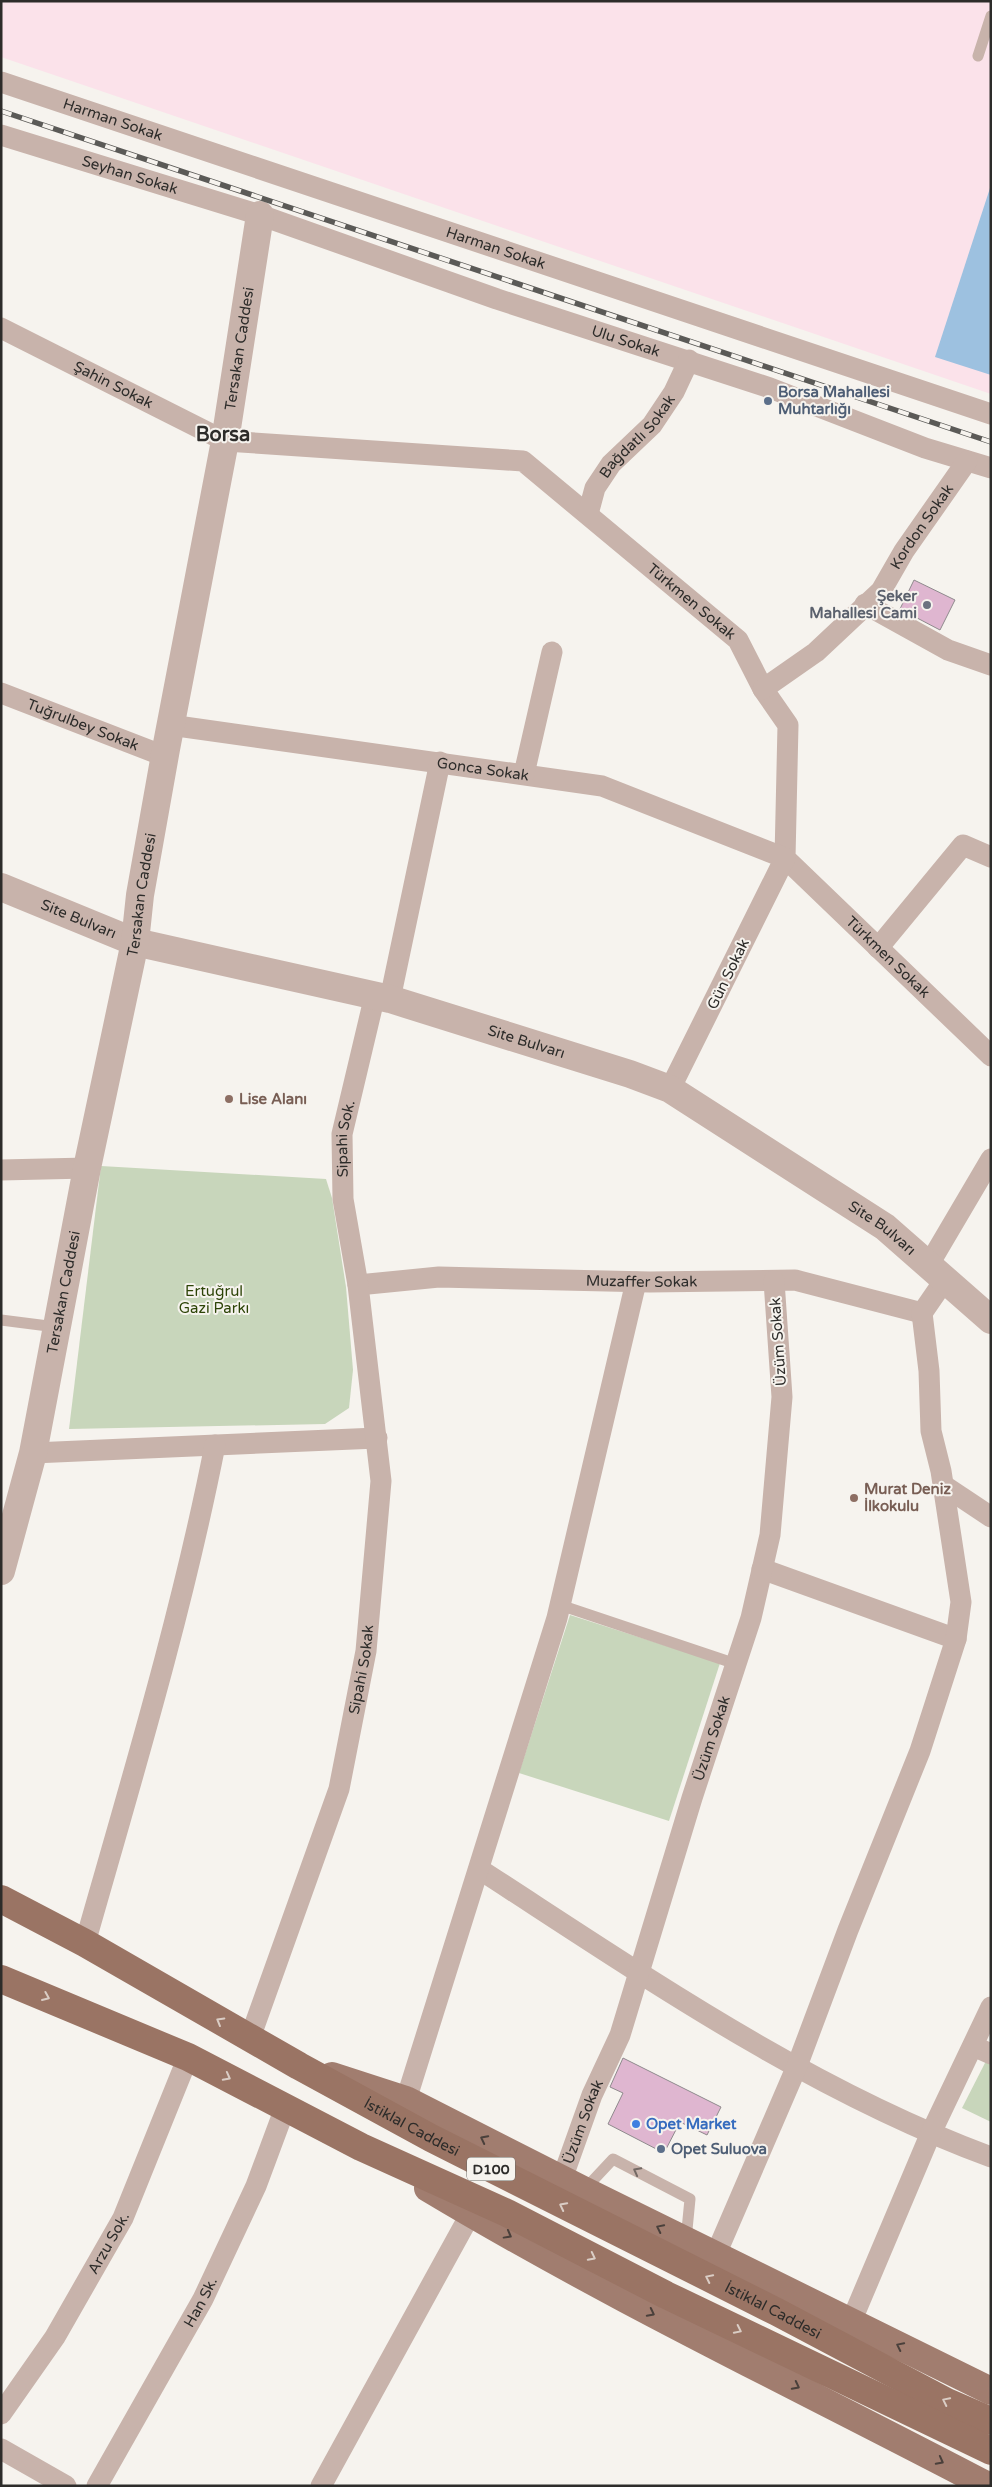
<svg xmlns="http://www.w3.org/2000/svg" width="992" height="2487" viewBox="0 0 992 2487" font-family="'Varela Round',sans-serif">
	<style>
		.industrial { fill: #fbe2ea }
		.green { fill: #c8d6bb }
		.water { fill: #9dc1e0 }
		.building { fill: #dfb6d0; stroke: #8f8a8d }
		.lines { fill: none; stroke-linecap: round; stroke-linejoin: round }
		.service { stroke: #c8b3ab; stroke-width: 11 }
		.minor { stroke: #c8b3ab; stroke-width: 21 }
		.tertiary { stroke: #c8b3ab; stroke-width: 28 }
		.primary { stroke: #a17d6f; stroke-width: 28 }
		.trunk { stroke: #9a7464; stroke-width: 28 }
		.rail-casing { stroke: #5b5a57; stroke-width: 5.5 }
		.rail { stroke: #f6f3ee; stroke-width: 4; stroke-dasharray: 11; stroke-linecap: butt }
		.oneway { stroke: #dacdc5 }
		.oneway2 { stroke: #4a403b }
		.oneway3 { stroke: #736964 }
		.service-dot { fill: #5c6f8a; stroke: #f6f3ee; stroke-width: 2 }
		.worship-dot { fill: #6b7280; stroke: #f6f3ee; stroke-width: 2 }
		.education-dot { fill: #8d6e63; stroke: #f6f3ee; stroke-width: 2 }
		.shop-dot { fill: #3f7fe0; stroke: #f6f3ee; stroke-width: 2 }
		.labels { text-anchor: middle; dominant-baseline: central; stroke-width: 4; stroke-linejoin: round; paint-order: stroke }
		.shield { fill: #f6f3ee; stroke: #696865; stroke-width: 1 }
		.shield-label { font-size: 14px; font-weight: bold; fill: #2d2c2a }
		.street-label { font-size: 15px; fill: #2d2c2a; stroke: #f6f3ee }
		.service-label { font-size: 15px; font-weight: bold; fill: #4e5e75; stroke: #f6f3ee; text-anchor: start }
		.worship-label { font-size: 15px; font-weight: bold; fill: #5b616d; stroke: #f6f3ee; text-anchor: end }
		.education-label { font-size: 15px; font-weight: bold; fill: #785e54; stroke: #f6f3ee; text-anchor: start }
		.park-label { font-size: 15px; fill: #2d4407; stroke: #f6f3ee }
		.shop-label { font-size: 15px; font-weight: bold; fill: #366cbe; stroke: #f6f3ee; text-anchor: start }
		.district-label { font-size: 20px; font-weight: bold; fill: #2d2c2a; stroke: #f6f3ee }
	</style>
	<rect width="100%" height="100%" fill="#f6f3ee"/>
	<polygon class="industrial" points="1,1 991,1 991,394 1,57"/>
	<g class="green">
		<polygon points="101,1166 326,1179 332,1198 346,1287 353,1370 349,1408 325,1424 69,1429"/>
		<polygon points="570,1615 720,1663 669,1821 519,1773"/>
		<polygon points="986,2061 991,2063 991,2122 962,2108"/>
	</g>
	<polygon class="water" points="991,185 991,375 935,357"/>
	<g class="building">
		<polygon points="914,580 955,600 940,630 900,609"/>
		<polygon points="623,2058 721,2107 707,2135 680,2122 664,2153 608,2124 623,2093 610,2087"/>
	</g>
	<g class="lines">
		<g class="service">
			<polyline points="978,56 991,16"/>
			<polyline points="1,1320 56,1327"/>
			<polyline points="560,1605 736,1664"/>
			<polyline points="584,2190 613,2159 690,2199 686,2240"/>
		</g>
		<g class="minor">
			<path id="s1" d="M1,82L991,414"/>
			<path id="s2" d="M1,135L260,215L497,299L770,388L925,448L991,468"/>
			<path id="s3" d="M1,328L225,441L523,461L738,640L763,689L788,725L785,858L991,1056"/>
			<path id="s4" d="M588,514L595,488L611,464L652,425L674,392L689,360"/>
			<polyline points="865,604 948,650 991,665"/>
			<path id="s5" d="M763,689L816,652L881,591L904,551L967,461"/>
			<path id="s6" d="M1,693L164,756"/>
			<path id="s7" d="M170,725L602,786L785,858L670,1089"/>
			<polyline points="524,774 552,652"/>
			<polyline points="878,948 963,845 991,857"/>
			<polyline points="390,999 440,762"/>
			<polyline points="1,1170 87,1168"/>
			<polyline points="928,1266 991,1159"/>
			<path id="s8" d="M358,1285L439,1277L650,1282L795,1280L922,1313"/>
			<polyline points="33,1453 377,1438"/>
			<polyline points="943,1485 991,1517"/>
			<polyline points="762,1569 956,1639"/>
			<path d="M479,1869C643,1975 807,2089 991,2157"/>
			<path d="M85,1943C132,1778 182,1613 215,1445"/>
			<path id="s9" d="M250,2038L339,1789L366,1651L381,1481L358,1285L343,1199L342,1134L375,995"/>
			<polyline points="973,2046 991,2054"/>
			<polyline points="406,2100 557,1618 636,1282"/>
			<path id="s10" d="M562,2179L592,2095L620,2035L692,1798L751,1618L770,1535L782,1397L774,1281"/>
			<polyline points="716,2254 797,2066 848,1930 920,1751 956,1639 961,1602 941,1471 931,1431 929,1371 922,1313 944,1281"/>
			<polyline points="851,2322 930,2135 991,2007"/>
			<path id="s11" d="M1,2414L55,2337L123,2218L188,2057"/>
			<polyline points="1,2449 66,2486"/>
			<path id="s12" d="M97,2486L203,2299L256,2186L285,2108"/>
			<polyline points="321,2486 471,2213"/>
		</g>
		<g class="tertiary">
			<path id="s13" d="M1,887L135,942L390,999L630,1074L670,1089L885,1227L991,1320"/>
			<path id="s14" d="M1,1571L33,1453L87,1168L135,942L140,895L166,749L225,441L260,215"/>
		</g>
		<g class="primary">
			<polyline points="332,2076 406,2100 583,2190 991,2391"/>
			<path d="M428,2188C610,2297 801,2388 988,2486"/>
		</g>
		<g class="trunk">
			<path id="s15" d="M1,1899L85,1943L299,2066L431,2138L777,2312L947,2402L991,2421"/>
			<polyline points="1,1979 188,2057 361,2147 507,2213 666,2295 991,2451"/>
		</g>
		<g class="rail-casing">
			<polyline id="rail" points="1,111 991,442"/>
		</g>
		<use href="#rail" class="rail"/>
	</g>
	<defs><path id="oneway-chevron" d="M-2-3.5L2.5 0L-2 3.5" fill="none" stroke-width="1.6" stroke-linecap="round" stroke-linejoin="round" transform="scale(1.25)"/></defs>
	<g class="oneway">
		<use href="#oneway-chevron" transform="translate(46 1997) rotate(23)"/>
		<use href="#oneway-chevron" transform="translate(220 2021) rotate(-150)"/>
		<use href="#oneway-chevron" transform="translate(227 2077) rotate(28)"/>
		<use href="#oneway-chevron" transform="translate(563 2206) rotate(-153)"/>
		<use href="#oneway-chevron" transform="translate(592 2257) rotate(27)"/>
		<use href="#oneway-chevron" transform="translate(709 2278) rotate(-154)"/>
		<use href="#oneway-chevron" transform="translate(738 2330) rotate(26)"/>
		<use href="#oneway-chevron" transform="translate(946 2401) rotate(-154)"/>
	</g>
	<g class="oneway2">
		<use href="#oneway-chevron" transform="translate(484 2139) rotate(-153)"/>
		<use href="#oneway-chevron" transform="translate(660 2228) rotate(-154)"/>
		<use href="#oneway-chevron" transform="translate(508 2235) rotate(29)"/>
		<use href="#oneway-chevron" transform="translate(651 2313) rotate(27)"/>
		<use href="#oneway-chevron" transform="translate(900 2346) rotate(-154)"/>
		<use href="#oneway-chevron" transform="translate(796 2386) rotate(27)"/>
		<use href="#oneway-chevron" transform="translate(940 2461) rotate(28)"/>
	</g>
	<use class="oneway3" href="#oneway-chevron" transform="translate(637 2171) rotate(-152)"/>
	<g class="service-dot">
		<circle cx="768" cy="401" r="5"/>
		<circle cx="661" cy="2149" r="5"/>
	</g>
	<circle class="worship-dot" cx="927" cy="605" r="5"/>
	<g class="education-dot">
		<circle cx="229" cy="1099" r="5"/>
		<circle cx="854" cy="1498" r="5"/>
	</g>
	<circle class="shop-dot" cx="636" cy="2124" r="5"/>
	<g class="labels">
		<rect class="shield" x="467" y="2157.5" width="48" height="23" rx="4"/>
		<g class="shield-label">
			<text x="491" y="2169">D100</text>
		</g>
		<g class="street-label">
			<text stroke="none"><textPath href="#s1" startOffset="118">Harman Sokak</textPath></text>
			<text stroke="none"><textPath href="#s2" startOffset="135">Seyhan Sokak</textPath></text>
			<text stroke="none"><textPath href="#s1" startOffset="522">Harman Sokak</textPath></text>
			<text stroke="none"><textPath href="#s2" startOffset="658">Ulu Sokak</textPath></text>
			<text stroke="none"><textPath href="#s14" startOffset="1246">Tersakan Caddesi</textPath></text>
			<text stroke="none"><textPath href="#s3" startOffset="126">Şahin Sokak</textPath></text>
			<text stroke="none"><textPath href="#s4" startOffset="94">Bağdatlı Sokak</textPath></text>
			<text stroke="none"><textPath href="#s5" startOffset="230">Kordon Sokak</textPath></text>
			<text stroke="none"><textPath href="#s3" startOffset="769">Türkmen Sokak</textPath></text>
			<text stroke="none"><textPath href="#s6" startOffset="88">Tuğrulbey Sokak</textPath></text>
			<text stroke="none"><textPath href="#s7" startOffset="316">Gonca Sokak</textPath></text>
			<text stroke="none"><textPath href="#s14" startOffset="691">Tersakan Caddesi</textPath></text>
			<text stroke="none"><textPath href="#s13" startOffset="84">Site Bulvarı</textPath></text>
			<text stroke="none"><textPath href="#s3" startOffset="1204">Türkmen Sokak</textPath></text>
			<text transform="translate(728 974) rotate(-64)">Gün Sokak</text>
			<text stroke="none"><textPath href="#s13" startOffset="549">Site Bulvarı</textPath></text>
			<text stroke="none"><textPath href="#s9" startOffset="921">Sipahi Sok.</textPath></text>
			<text stroke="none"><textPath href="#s13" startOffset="954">Site Bulvarı</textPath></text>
			<text stroke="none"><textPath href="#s8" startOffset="284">Muzaffer Sokak</textPath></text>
			<text stroke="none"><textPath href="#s14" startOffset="286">Tersakan Caddesi</textPath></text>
			<text transform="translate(778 1342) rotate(-94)">Üzüm Sokak</text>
			<text stroke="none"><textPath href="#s9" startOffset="386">Sipahi Sokak</textPath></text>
			<text stroke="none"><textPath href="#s10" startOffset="466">Üzüm Sokak</textPath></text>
			<text stroke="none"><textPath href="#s10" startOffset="61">Üzüm Sokak</textPath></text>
			<text stroke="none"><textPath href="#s15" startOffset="470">İstiklal Caddesi</textPath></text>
			<text stroke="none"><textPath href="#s11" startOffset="202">Arzu Sok.</textPath></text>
			<text stroke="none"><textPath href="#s12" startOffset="211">Han Sk.</textPath></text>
			<text stroke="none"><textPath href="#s15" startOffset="875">İstiklal Caddesi</textPath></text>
		</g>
		<g class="service-label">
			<text x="778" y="392">Borsa Mahallesi<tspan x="778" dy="17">Muhtarlığı</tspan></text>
			<text x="671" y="2149">Opet Suluova</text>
		</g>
		<g class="worship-label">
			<text x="917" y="596">Şeker<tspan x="917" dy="17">Mahallesi Cami</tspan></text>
		</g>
		<g class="education-label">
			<text x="239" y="1099">Lise Alanı</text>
			<text x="864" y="1489">Murat Deniz<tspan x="864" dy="17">İlkokulu</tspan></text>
		</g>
		<g class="park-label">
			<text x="214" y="1291">Ertuğrul<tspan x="214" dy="17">Gazi Parkı</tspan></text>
		</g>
		<g class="shop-label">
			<text x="646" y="2124">Opet Market</text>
		</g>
		<g class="district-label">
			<text x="223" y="435">Borsa</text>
		</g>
	</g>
	<rect width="992" height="2487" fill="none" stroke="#2d2c2a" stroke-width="5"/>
</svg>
